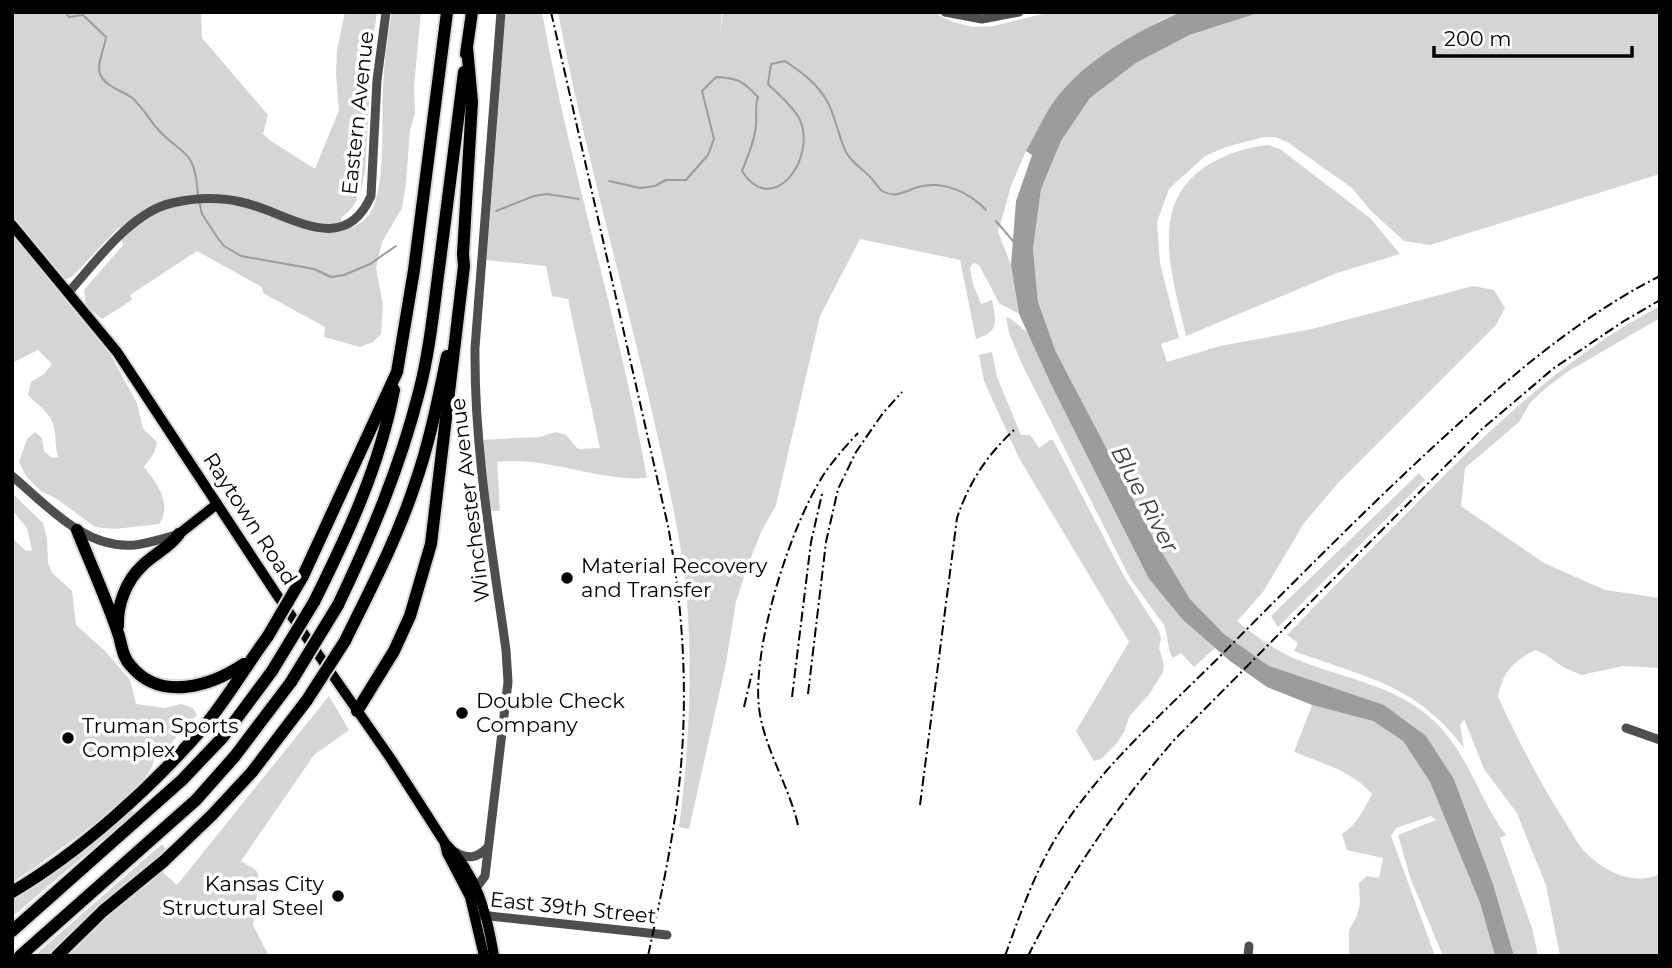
<svg xmlns="http://www.w3.org/2000/svg" width="1672" height="968" font-family="Montserrat,sans-serif">
<style>
.green{fill:#d5d5d5}
.water{fill:#9c9c9c}
.lines{fill:none;stroke-linecap:round;stroke-linejoin:round}
.stream{stroke:#9c9c9c;stroke-width:2}
.major-casing{stroke:#dbdbdb;stroke-width:14}
.highway-casing{stroke:#dbdbdb;stroke-width:16}
.minor{stroke:#4e4e4e;stroke-width:9}
.major{stroke:#000;stroke-width:10}
.highway{stroke:#000;stroke-width:12}
.rail{stroke:#000;stroke-width:2;stroke-dasharray:10 3.5 2 3.5;stroke-linecap:butt}
.highway-bridge-casing{stroke:#dbdbdb;stroke-width:16;stroke-linecap:butt}
.highway-bridge{stroke:#000;stroke-width:12}
.poi-dot{fill:#000;stroke:#fff;stroke-width:2.5}
.labels{text-anchor:middle;stroke-width:7;stroke-linejoin:round;paint-order:stroke}
.street-label{font-size:21px;fill:#000;stroke:#fff}
.poi-label{font-size:21px;fill:#000;stroke:#fff;text-anchor:start}
.water-label{font-size:23px;font-style:italic;fill:#3d3d3d;stroke:#fff}
</style>
<rect width="100%" height="100%" fill="#fff"/>
<!-- green -->
<g class="green">
<path d="M12,12H201L202,38L268,115L263,134L271,141L315,169L339,110L336,74L337,50L345,12H377L372,49L365,172L360,193L352,208L341,218L342,231C353,227 362,224 369,215C387,190 381,118 383,87C384,62 387,37 392,12H421L414,86L415,113L410,130L406,183L402,208L382,242L376,268L383,306L381,334L373,342L360,347L324,337L325,327L263,293L262,287L197,251L130,295L132,300L102,319L86,306L84,290L123,245L119,227L73,276L54,285L110,354L137,403L143,429L157,442L154,453L144,467C157,483 173,505 159,524L115,529L95,527L57,499L41,491L26,476L19,462L27,439L35,432L42,438L44,451L52,458L58,457C55,446 56,436 54,427C51,413 37,405 28,395L31,382L44,374L52,364L38,350L12,363Z"/>
<path d="M505,12H542C570,169 619,321 647,478C597,482 548,456 497,462L500,511H489L481,440L539,437L556,432L566,435L578,449L600,448L568,299L552,296L546,266L485,260Z"/>
<path d="M558,12H722L720,33L723,12H933L953,22L973,27L994,26L1047,13L1181,12L1159,21L1124,42L1082,72L1062,91L1026,151L1011,186L998,232L1011,265L1019,314L999,303L979,265L973,263L970,268L973,284L981,304L992,300C996,320 1000,332 976,339L960,260L860,239L820,316L776,505L762,530L746,570L736,602L726,663L689,829L679,827C688,758 692,687 688,616C684,544 666,474 650,403C620,273 583,144 558,12Z"/>
<path d="M1660,12V174L1430,245L1404,241L1370,210L1352,188L1287,142L1275,137H1264L1226,147L1205,156L1169,189L1157,222L1160,263L1179,338L1161,344L1167,362L1220,346L1312,329L1473,286L1494,290L1505,308L1496,325L1339,482L1304,523L1263,592L1237,621C1252,633 1268,645 1285,654C1336,679 1393,681 1435,722C1469,755 1478,798 1506,835L1500,838L1532,928L1538,956H1514L1493,884L1454,779L1426,736L1321,685L1269,666L1224,634L1190,599L1154,539L1056,352L1038,302L1033,249L1041,189L1061,141L1090,98L1136,63L1191,35L1258,13Z"/>
<path d="M1268,145L1280,149L1370,218L1400,254L1337,273L1186,336C1172,274 1144,196 1217,160C1233,152 1249,147 1268,145Z"/>
<path d="M1660,306V318L1567,372L1546,388L1530,403L1519,422L1465,468L1461,506L1544,563L1605,590L1660,598V668L1623,666L1581,675L1563,667L1545,654L1535,650C1512,663 1504,670 1498,697C1518,739 1539,782 1565,822C1572,832 1577,844 1586,853C1605,872 1634,886 1660,874V956H1560L1546,885L1530,846L1517,813L1484,769L1464,719L1460,725L1464,748C1417,684 1363,677 1294,651L1298,643L1287,635C1326,594 1366,554 1406,514C1484,435 1561,358 1660,306Z"/>
<path d="M1006,317L1011,319L1028,333L1149,579L1183,620L1215,648L1194,667L1181,653L1173,658C1166,647 1169,637 1164,625L1130,578L1021,362L1009,333Z"/>
<polygon points="992,352 997,377 1021,435 1030,435 1039,448 1050,440 1053,440 1125,578 1159,631 1161,638 1159,648 1164,665 1163,672 1150,693 1129,717 1124,732 1116,744 1101,759 1094,761 1076,731 1129,642 1019,458 984,381 979,355"/>
<polygon points="1419,473 1425,480 1278,627 1271,616"/>
<path d="M12,493L43,523L47,539L48,563L52,573L72,591L76,625L105,651L130,680L136,704L165,708L181,704L193,708L197,715L170,744L162,746L147,738C148,747 156,755 153,764C144,793 40,864 12,883V538L26,551L32,550L27,528L12,510Z"/>
<polygon points="329,696 349,730 314,755 241,861 256,870 259,877 253,925 269,956 63,956 91,929 161,871 177,885"/>
<path d="M1312,705L1373,721L1403,741L1430,782L1480,903L1495,956H1443L1410,877L1398,835L1436,820L1431,816L1396,828L1391,836L1435,956H1349V930L1356,918L1360,904L1359,883L1367,876L1379,878L1383,858L1347,850L1342,834C1357,824 1364,810 1372,794C1354,772 1319,762 1294,752Z"/>
<polygon points="131,808 134,813 12,917 12,898"/>
<polygon points="162,844 167,851 50,956 34,956"/>
</g>
<!-- water -->
<path class="water" d="M1181,12H1261L1190,35L1136,63L1090,98L1061,141L1041,189L1033,249L1038,302L1056,352L1154,539L1190,599L1224,634L1269,666L1384,705L1426,736L1454,779L1493,884L1514,956H1495L1480,903L1430,782L1403,741L1373,721L1312,705L1267,687L1230,661L1183,620L1149,579L1051,384L1019,314L1011,265L1016,201L1032,155L1026,151C1038,131 1047,107 1063,90C1093,56 1139,30 1181,12Z"/>
<g class="lines">
<!-- stream -->
<g class="stream">
<path d="M65,12L69,17L83,15L106,37C105,47 96,65 100,74C106,87 121,90 131,97C141,105 147,116 155,126C182,158 195,145 198,196"/>
<path d="M609,181L640,188L655,186L666,180H686L708,155L714,139L702,91L716,77C738,78 743,81 758,97C754,108 758,120 755,132C753,145 747,158 742,171C772,219 817,159 800,120C793,106 779,95 768,84L771,64L785,61C801,72 817,83 827,101C836,117 838,136 846,152C852,164 864,169 872,179C876,183 877,187 882,191C896,199 905,191 918,187C943,180 969,192 986,210"/>
<polyline points="199,201 202,214 217,237 224,246 241,256 314,269 331,277 344,275 370,264 396,246"/>
<polyline points="496,211 534,196 547,194 579,199"/>
<polyline points="996,221 1013,241"/>
</g>
<!-- major casing -->
<g class="major-casing">
<g id="major">
<path d="M12,225L117,352L279,598L391,759L445,843C477,874 487,914 494,956"/>
<polyline points="179,534 217,504"/>
<polyline points="445,844 447,853 470,897 484,956"/>
</g>
</g>
<!-- highway casing -->
<g class="highway-casing">
<g id="highway">
<polyline points="466,54 472,12"/>
<path d="M77,530C91,565 107,600 119,636C122,647 123,658 131,666C161,702 211,686 244,664"/>
<polyline points="303,576 397,372 414,270 447,12"/>
<path d="M314,602C348,534 380,465 394,390"/>
<path d="M338,605C371,536 400,467 419,392C430,350 434,305 440,261C448,198 456,135 464,72"/>
<path d="M118,626C117,605 126,581 142,566C154,554 169,548 179,534"/>
<path d="M345,641C370,590 396,541 414,487C429,445 438,400 447,356"/>
<polyline points="357,711 394,651 410,616 431,544 464,266 463,254 472,102 467,47"/>
<path d="M12,892C79,853 152,787 203,728C227,699 246,666 268,636"/>
<polyline points="12,931 182,780 223,737 272,671"/>
<polyline points="20,956 196,800 235,756 291,682"/>
<polyline points="57,956 103,911 164,861 212,815 252,772 307,700"/>
</g>
</g>
<!-- minor -->
<g class="minor">
<polyline points="945,12 982,19 1019,12"/>
<path d="M68,293C95,263 131,212 172,203C194,198 219,197 241,202C286,211 343,260 371,196L377,80L386,12"/>
<path d="M12,476C47,505 85,550 135,545C150,543 164,538 177,535"/>
<polyline points="1626,728 1660,740"/>
<path d="M455,852C468,859 476,859 487,848"/>
<path d="M471,888L479,884L485,876L508,682L506,650C492,549 474,450 475,348L501,12"/>
<polyline points="480,915 667,935"/>
<polyline points="1248,956 1249,946"/>
</g>
<!-- major -->
<use href="#major" class="major"/>
<!-- highway -->
<use href="#highway" class="highway"/>
<!-- rail -->
<g class="rail">
<path d="M551,12L668,526C685,618 689,711 677,803C670,855 659,905 648,956"/>
<polyline points="808,694 826,542 838,489 856,452 883,413 902,392"/>
<polyline points="792,697 811,542 822,494"/>
<polyline points="744,707 752,673"/>
<path d="M920,805L957,518C969,482 987,455 1015,429"/>
<path d="M798,825C789,786 764,748 759,708C752,646 790,527 824,474C834,459 846,446 858,433"/>
<path d="M1005,956C1022,909 1038,862 1067,821C1113,754 1179,699 1236,640C1305,571 1373,502 1444,437C1511,376 1579,317 1660,276"/>
<path d="M1028,956C1069,875 1116,807 1175,739L1482,429L1554,368L1624,321L1660,300"/>
</g>
<!-- highway-bridge casing -->
<g class="highway-bridge-casing">
<g id="highway-bridge">
<polyline points="268,636 303,576"/>
<polyline points="272,671 314,602"/>
<polyline points="291,682 338,605"/>
<polyline points="307,700 345,641"/>
</g>
</g>
<!-- highway-bridge -->
<use href="#highway-bridge" class="highway-bridge"/>
</g>
<!-- markers -->
<g class="poi-dot">
<circle cx="567" cy="578" r="7"/>
<circle cx="462" cy="713" r="7"/>
<circle cx="68" cy="738" r="7"/>
<circle cx="338" cy="896" r="7"/>
</g>
<g class="labels">
<!-- street labels -->
<g class="street-label">
<text transform="translate(358 113) rotate(-84)" y="7">Eastern Avenue</text>
<text transform="translate(470 500) rotate(-97)" y="7">Winchester Avenue</text>
<text transform="translate(250 519) rotate(57)" y="7">Raytown Road</text>
<text transform="translate(573 908) rotate(6)" y="7">East 39th Street</text>
</g>
<!-- poi labels -->
<g class="poi-label">
<text x="581" y="573">Material Recovery<tspan x="581" dy="24">and Transfer</tspan></text>
<text x="476" y="708">Double Check<tspan x="476" dy="24">Company</tspan></text>
<text x="82" y="733">Truman Sports<tspan x="82" dy="24">Complex</tspan></text>
<text x="324" y="891" text-anchor="end">Kansas City<tspan x="324" dy="24">Structural Steel</tspan></text>
</g>
<!-- water labels -->
<g class="water-label">
<text transform="translate(1145 499) rotate(62)" y="8">Blue River</text>
</g>
</g>
<!-- border -->
<rect width="1672" height="968" fill="none" stroke="#000000" stroke-width="28"/>
<!-- scale -->
<path d="M1434 46v10h198v-10" fill="none" stroke="#000000" stroke-width="3.5"/>
<text x="1444" y="46" font-size="21" fill="#000000" stroke="#ffffff" stroke-width="5" paint-order="stroke">200 m</text>
</svg>
